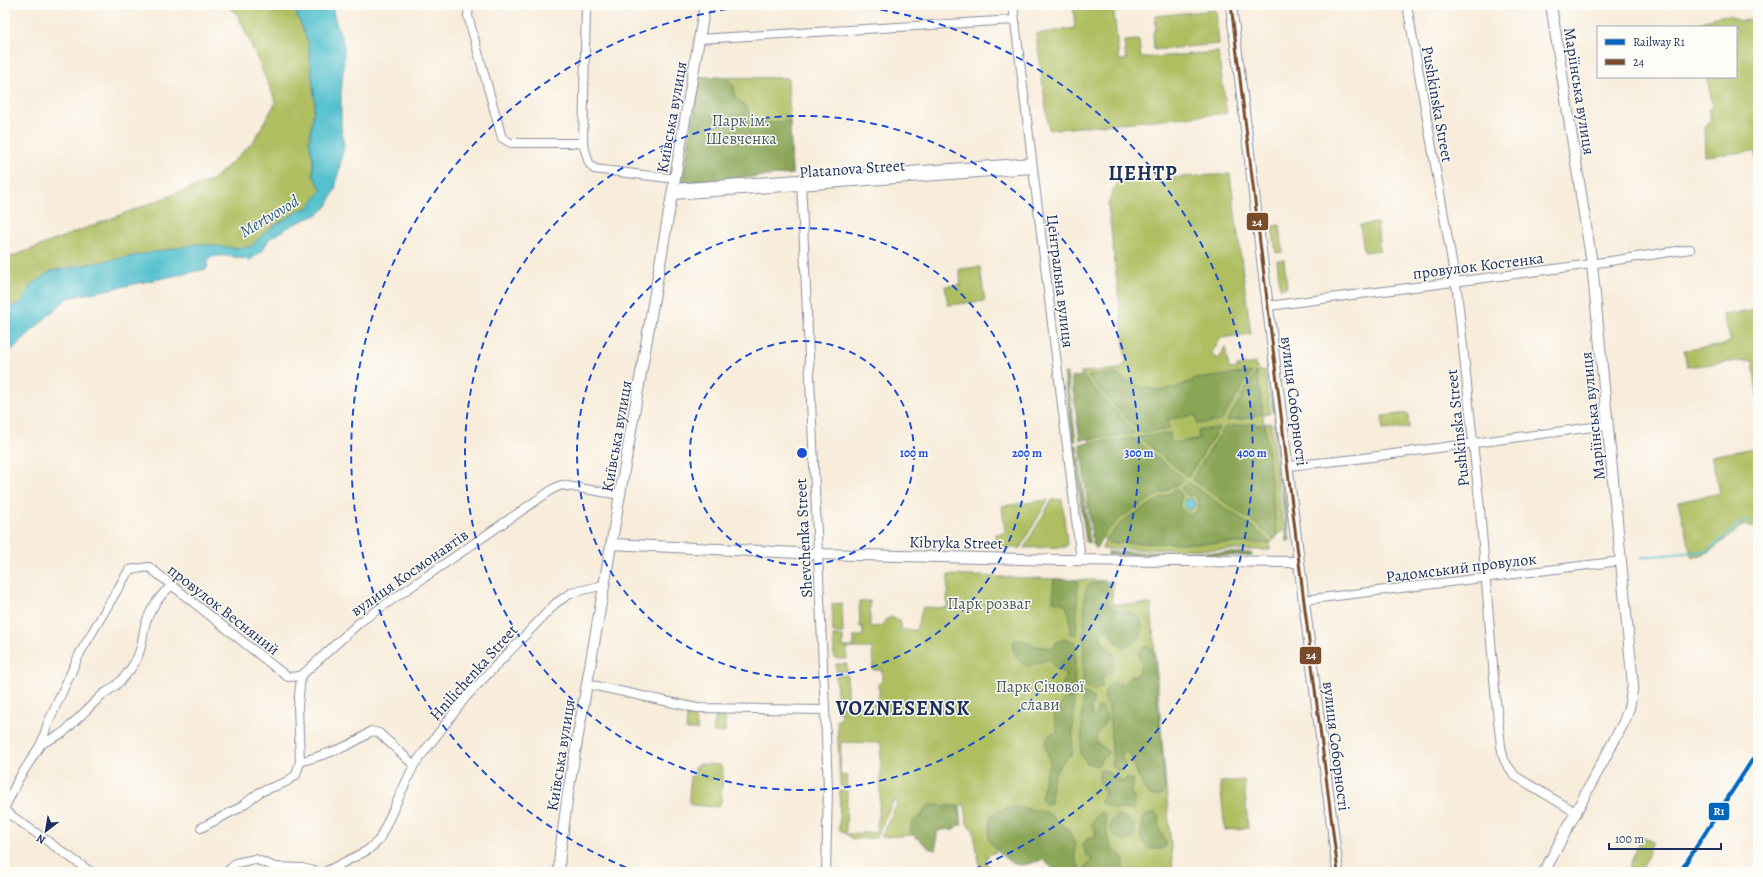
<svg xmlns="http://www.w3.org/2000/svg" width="1763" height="877" font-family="Alegreya,serif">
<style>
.green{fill:#aebe61;stroke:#647660}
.forest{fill:#8aa557;stroke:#526a5a}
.water{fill:#55c1ce;stroke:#387896}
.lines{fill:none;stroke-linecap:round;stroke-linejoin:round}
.stream{stroke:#55c1ce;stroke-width:2}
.minor-casing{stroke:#8a8e9c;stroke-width:10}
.major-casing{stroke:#8a8e9c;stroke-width:12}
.minor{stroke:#fff;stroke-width:8}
.major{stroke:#fff;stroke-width:10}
.bus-1-casing{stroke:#fdfcf7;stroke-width:6}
.bus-1{stroke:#7a4b2a;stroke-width:3}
.rail-1-casing{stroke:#fdfcf7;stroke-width:7}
.rail-1{stroke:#0065bd;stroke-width:4}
.ring{fill:none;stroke:#1d4ed8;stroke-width:2;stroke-dasharray:7 5}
.labels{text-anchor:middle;stroke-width:3;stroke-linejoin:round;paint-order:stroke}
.street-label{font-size:16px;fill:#1b2f5e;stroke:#fdfcf7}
.park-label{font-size:16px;fill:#475a5f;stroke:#fdfcf7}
.water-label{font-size:17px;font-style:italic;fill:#2c5b80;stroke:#fdfcf7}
.district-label{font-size:20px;font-weight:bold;letter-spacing:1px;fill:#1b2f5e;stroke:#fdfcf7}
.centre{fill:#1d4ed8;stroke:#fdfcf7;stroke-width:2}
.ring-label{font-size:12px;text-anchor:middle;font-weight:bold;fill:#1d4ed8;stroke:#fdfcf7;stroke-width:3;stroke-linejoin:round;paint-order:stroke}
.line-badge{stroke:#fdfcf7;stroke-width:1.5}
.badge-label{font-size:11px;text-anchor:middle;font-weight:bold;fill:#fff}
</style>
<rect width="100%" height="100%" fill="#fdfcf7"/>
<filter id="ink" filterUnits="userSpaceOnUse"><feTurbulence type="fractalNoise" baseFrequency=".025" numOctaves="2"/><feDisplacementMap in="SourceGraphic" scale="8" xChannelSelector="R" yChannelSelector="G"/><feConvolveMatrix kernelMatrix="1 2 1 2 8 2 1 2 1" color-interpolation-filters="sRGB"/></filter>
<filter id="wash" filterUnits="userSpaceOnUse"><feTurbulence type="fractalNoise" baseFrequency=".012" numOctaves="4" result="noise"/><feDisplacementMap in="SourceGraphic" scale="16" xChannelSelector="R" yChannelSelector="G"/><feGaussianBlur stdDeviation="0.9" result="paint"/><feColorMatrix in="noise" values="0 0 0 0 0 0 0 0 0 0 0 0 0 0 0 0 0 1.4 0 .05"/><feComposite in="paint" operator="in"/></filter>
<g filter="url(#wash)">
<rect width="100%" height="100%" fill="#f8ecda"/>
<!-- green -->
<g class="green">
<polygon points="226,5 293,5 308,42 315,103 309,141 313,158 313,175 322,190 308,208 300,210 269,229 254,244 247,248 234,248 198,244 30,286 23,301 7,309 5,308 5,259 214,179 253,142 276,102 238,15"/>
<polygon points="1073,5 1113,5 1119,60 1126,60 1124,41 1139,40 1141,58 1218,52 1227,113 1049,130 1036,34 1075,28"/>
<polygon points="1216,10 1219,44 1154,50 1153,33 1156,28 1155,16"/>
<path d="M1729,15L1739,21L1758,19V172L1755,151L1705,156L1704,126L1711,120L1708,109L1713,107L1707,77H1736V27L1697,26C1708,18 1716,16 1729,15Z"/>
<polygon points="700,77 788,78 792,174 682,182"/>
<polygon points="1230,174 1251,334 1221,338 1211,354 1219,359 1225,347 1229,369 1238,368 1237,366 1255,363 1255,367 1258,367 1259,371 1265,370 1270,413 1263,414 1264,424 1271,423 1283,530 1270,544 1270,550 1102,549 1105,540 1102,537 1081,372 1120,369 1126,362 1108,204 1116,184 1122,181"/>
<polygon points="1377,223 1380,250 1364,252 1360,225"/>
<polygon points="1280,225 1283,252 1276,253 1272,226"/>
<polygon points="1277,260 1284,260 1287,287 1280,288"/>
<polygon points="980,267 985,301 948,305 945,286 961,285 959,269"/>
<polygon points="1758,310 1758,403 1753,361 1729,362 1687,367 1684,350 1724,345 1731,341 1723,315"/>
<polygon points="1408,413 1409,428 1383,430 1382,416"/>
<polygon points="1758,428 1758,529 1744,525 1709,552 1692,558 1678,502 1720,493 1711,456 1754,448 1757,442"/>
<polygon points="1062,499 1067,543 1066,547 1024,548 1052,500"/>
<polygon points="1048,500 1020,548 996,548 995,534 1005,533 1002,506"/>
<path d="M948,575L1113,581L1112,604H1151L1173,871L1069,872L1053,856L997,842L996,852L988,855L986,861L991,872H981L973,829L967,824L965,805H960L962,825L937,827V834L881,837L898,802L893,801L876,838L852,839L839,829L840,791H847L846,834L876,832L880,799L881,743L841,742L840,775L848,776L847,787L840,786L837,720H841V712L837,711V707L870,706C881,702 879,692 879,683L882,682V670H873L872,648H847V659H838L834,657L833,636H843V647H854V636H863V627H860L859,602L870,601V627L882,626L886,619L892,617L899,621L901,630H916L923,607L947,608Z"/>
<polygon points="842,603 843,633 833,633 832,604"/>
<rect x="836" y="664" width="11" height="7"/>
<polygon points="847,675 847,696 837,696 836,676"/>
<polygon points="687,714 694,714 698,730 686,730"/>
<polygon points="716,716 725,717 725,733 713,732"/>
<polygon points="699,764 720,765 723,769 721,802 718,807 692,805 689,803 690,776 695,776 695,767"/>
<polygon points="1244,780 1248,828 1225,830 1220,782"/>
<polygon points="1642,836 1653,842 1641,872 1633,872 1628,869"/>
</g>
<!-- forest -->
<g class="forest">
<path d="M700,77C710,77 728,74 733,85C735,89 734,94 735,98C738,100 741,102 743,104C751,112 752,124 767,123C776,123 780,120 790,122L792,174L682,182Z"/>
<polygon points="1270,361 1276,412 1273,413 1267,362"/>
<polygon points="1257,371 1263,414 1255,415 1255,417 1227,421"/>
<polygon points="1252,372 1221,421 1197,424 1196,415 1168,419 1169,429 1140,433 1088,376 1115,374 1140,387 1160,390 1180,386 1195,379"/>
<polygon points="1064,373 1067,373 1076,441 1073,441"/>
<polygon points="1083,376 1135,433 1080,440 1071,377"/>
<polygon points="1256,423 1256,425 1265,424 1277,536 1274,539 1259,526 1192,479 1225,427"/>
<polygon points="1274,423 1277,423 1290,541 1287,542"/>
<polygon points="1219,428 1188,477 1139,437 1170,433 1171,443 1199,439 1198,430"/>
<path d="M1133,438L1185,480C1158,496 1107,517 1097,548H1095L1093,546L1080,444Z"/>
<polygon points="1073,445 1077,445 1090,543 1086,542"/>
<polygon points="1189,483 1257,530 1271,543 1108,543 1105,540 1124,520 1177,489 1182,497 1179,504 1181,510 1189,515 1195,513 1199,508 1198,499 1193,495 1186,495 1181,487"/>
<polygon points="1108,552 1252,553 1252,556 1108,555"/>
<path d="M1054,579L1078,580L1076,634H1070C1070,620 1072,601 1053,601Z"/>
<path d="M1102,581L1106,582L1108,584C1109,591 1105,600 1110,606C1118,616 1143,608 1142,629C1142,639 1134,643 1126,647C1116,644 1114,639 1109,631L1103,630C1101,633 1100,638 1103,642C1105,646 1111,649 1113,654C1118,665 1113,675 1102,677V687L1094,690L1085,686L1083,682L1085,592L1088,585Z"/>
<path d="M1022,639L1033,646C1041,645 1046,649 1053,648L1057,642L1066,639L1076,642L1074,690L1069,692L1064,691L1062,687L1066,674L1055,668L1050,659L1033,664L1029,666C1018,664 1014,654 1012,644L1015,640Z"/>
<path d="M1147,646L1153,651L1165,789L1161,795C1140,803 1137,763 1128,752L1122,753L1121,756L1125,764L1122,770H1117L1113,766L1109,708L1104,697L1106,690L1112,683L1122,684L1131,676L1137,675L1142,664L1139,659L1140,650Z"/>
<path d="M1083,693H1088L1093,698V705L1091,708L1092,717L1097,715V709L1101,706L1107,716C1106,728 1091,731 1098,744L1108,750V754L1100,760V762L1097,766L1087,763L1081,754Z"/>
<path d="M1071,697H1074L1072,754C1055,764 1050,785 1051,803L1046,804L1041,799L1045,776L1050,763L1045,743L1049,735L1058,732L1055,722L1054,711L1066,699Z"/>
<path d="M1100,770C1111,771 1113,778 1123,782L1126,778L1133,780V788L1130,792C1135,799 1137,804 1132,810L1114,809L1100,802L1105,794C1101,785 1097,779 1100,770Z"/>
<path d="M929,805L958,806C960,816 962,822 955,829L941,830L937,832L936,850L930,849L910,832C911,823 913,819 922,816L924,810Z"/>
<path d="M1016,807L1046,812L1069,830L1075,844V858L1081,872H1057L1043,860C1036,861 1028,865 1021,865C1007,865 996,849 989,839L990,817L997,811Z"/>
<path d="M1100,812L1104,813L1105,815C1107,828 1106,850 1120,854L1124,862L1121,872H1086V865L1093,860L1085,853L1083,844L1087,839L1094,838C1096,832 1096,829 1091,825L1092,822Z"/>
<polygon points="1155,812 1158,816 1160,832 1167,842 1165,847 1161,849 1149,848 1140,838 1144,817"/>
<path d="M1118,815C1129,819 1136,824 1135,836L1127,842C1113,838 1103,825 1118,815Z"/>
</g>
<!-- water -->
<g class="water">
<path d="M293,5H332L334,17L344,45V58L341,95V128L344,145L335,190L327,206L317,215L294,224L269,239L262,251L250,260C238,258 218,252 208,259L207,269L67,298L5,356V308L7,309L23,301L30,286L51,271L198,244L234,248L250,247L269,229L300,210L308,208L322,190L313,175V158L309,141L315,103L308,42Z"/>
<circle cx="1189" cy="504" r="5.5"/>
</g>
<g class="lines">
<!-- stream -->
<polyline class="stream" points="1641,557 1708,551 1745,520 1758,524"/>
</g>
</g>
<g filter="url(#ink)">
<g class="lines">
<!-- minor casing -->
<g class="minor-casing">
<g id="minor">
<polyline points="469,5 468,16 502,138 511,143 583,143"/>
<polyline points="586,5 583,143 589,163 594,169 676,179"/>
<polyline points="1013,5 1081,560"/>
<polyline points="1407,5 1457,290 1480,509 1496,702 1501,746 1504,760 1515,776 1577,813"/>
<polyline points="699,39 1014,20"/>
<polyline points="801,179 825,710 828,789 826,872"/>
<polyline points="674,188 1032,162"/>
<polyline points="673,195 1033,169"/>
<polyline points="1268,306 1577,266 1690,249"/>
<polyline points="1288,466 1356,459 1608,425"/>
<polyline points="1304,600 1621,561"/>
<polyline points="587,684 697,708 825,710"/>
<path d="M41,744L63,733L103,694C119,686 135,667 140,650C143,641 143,631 146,622C151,608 160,595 172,585"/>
<path d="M300,762C325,754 350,748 371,731L379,733L414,765"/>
<polyline points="5,807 18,780 41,744 48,723 80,653 129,570 149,567 281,672 288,677 301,676"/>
<polyline points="5,811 91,872"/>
<polyline points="201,828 239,808 260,792 286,782 296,775 300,762 298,706 301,676 360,622 553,489 561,485 621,495"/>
<polyline points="227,872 236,863 255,859 275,867 302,868 318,872"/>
<polyline points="325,872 368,850 379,840 414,765 466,697 556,603 571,593 604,585"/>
</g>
</g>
<!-- major casing -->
<g class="major-casing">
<g id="major">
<polyline points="1231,5 1299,562 1338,872"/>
<polyline points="612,544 818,554 1059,560 1299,562"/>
<polyline points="559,872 560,853 568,793 705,5"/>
<polyline points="1544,872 1624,722 1629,708 1633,685 1592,264 1551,5"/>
</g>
</g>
<!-- minor -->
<use href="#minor" class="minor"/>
<!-- major -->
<use href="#major" class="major"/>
<!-- bus-1 casing -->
<g class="bus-1-casing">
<polyline id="bus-1" points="1231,5 1299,562 1338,872"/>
</g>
<!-- bus-1 -->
<use href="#bus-1" class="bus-1"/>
<!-- rail-1 casing -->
<g class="rail-1-casing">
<polyline id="rail-1" points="1680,872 1758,751"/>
</g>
<!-- rail-1 -->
<use href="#rail-1" class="rail-1"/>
</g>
</g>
<!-- distance rings -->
<g class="ring">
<circle cx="802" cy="453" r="112"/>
<circle cx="802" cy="453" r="225"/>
<circle cx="802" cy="453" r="337"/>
<path d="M637 872A450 450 0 0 1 759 5M845 5A450 450 0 0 1 967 872"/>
</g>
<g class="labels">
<!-- street labels -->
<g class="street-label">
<text transform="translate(1580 91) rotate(81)" y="6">Маріїнська вулиця</text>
<text transform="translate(1438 104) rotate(80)" y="6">Pushkinska Street</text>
<text transform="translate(671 117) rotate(-80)" y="6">Київська вулиця</text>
<text transform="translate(852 168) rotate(-4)" y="6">Platanova Street</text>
<text transform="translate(1478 265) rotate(-7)" y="6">провулок Костенка</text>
<text transform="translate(1061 281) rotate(83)" y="6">Центральна вулиця</text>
<text transform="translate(1295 401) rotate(83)" y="6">вулиця Соборності</text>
<text transform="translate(1592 416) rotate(-96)" y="6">Маріїнська вулиця</text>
<text transform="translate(1457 428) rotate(-96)" y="6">Pushkinska Street</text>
<text transform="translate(616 436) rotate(-80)" y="6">Київська вулиця</text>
<text transform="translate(803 538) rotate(-93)" y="6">Shevchenka Street</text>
<text transform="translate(956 542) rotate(1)" y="6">Kibryka Street</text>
<text transform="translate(1461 567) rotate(-7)" y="6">Радомський провулок</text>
<text transform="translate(409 572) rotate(-35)" y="6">вулиця Космонавтів</text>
<text transform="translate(224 609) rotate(38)" y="6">провулок Весняний</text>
<text transform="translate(473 672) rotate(-48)" y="6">Hnilichenka Street</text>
<text transform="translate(1337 746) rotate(83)" y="6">вулиця Соборності</text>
<text transform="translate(560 755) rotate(-81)" y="6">Київська вулиця</text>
</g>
<!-- park labels -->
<g class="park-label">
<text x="741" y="126">Парк ім.<tspan x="741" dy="18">Шевченка</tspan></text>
<text x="989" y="609">Парк розваг</text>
<text x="1040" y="692">Парк Січової<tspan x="1040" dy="18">слави</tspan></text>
</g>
<!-- water labels -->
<g class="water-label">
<text transform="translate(269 216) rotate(-31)" y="6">Mertvovod</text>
</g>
<!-- district labels -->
<g class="district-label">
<text x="1143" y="180">ЦЕНТР</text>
<text x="903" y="715">VOZNESENSK</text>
</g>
</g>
<circle cx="802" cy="453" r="6" class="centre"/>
<g class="ring-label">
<text x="914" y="457">100 m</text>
<text x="1027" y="457">200 m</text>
<text x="1139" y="457">300 m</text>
<text x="1252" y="457">400 m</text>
</g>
<g class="line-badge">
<rect x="1246" y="212" width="23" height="19" rx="4" fill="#7a4b2a"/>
<rect x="1299" y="646" width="23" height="19" rx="4" fill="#7a4b2a"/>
<rect x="1708" y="802" width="22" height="19" rx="4" fill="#0065bd"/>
</g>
<g class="badge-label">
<text x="1257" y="226">24</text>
<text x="1311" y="659">24</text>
<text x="1719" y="815">R1</text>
</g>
<!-- margin -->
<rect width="1763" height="877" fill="none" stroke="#fdfcf7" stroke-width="20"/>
<!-- legend -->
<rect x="1597" y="26" width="140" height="52" fill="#fdfcf7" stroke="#a3aaba"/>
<rect x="1605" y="39" width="20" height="6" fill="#0065bd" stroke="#a3aaba"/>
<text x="1633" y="46" font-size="12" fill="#1b2f5e">Railway R1</text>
<rect x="1605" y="59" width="20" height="6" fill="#7a4b2a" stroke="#a3aaba"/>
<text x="1633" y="66" font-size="12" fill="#1b2f5e">24</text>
<!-- north arrow -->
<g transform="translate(46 831) rotate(211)" stroke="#fdfcf7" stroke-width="3" paint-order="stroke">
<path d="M0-3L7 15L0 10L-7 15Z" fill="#1b2f5e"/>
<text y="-6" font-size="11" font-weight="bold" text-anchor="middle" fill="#1b2f5e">N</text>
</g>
<!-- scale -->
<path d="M1609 843v6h112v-6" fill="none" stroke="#1b2f5e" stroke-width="2"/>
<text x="1615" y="843" font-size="12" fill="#1b2f5e" stroke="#fdfcf7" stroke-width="3" paint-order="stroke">100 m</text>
</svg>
